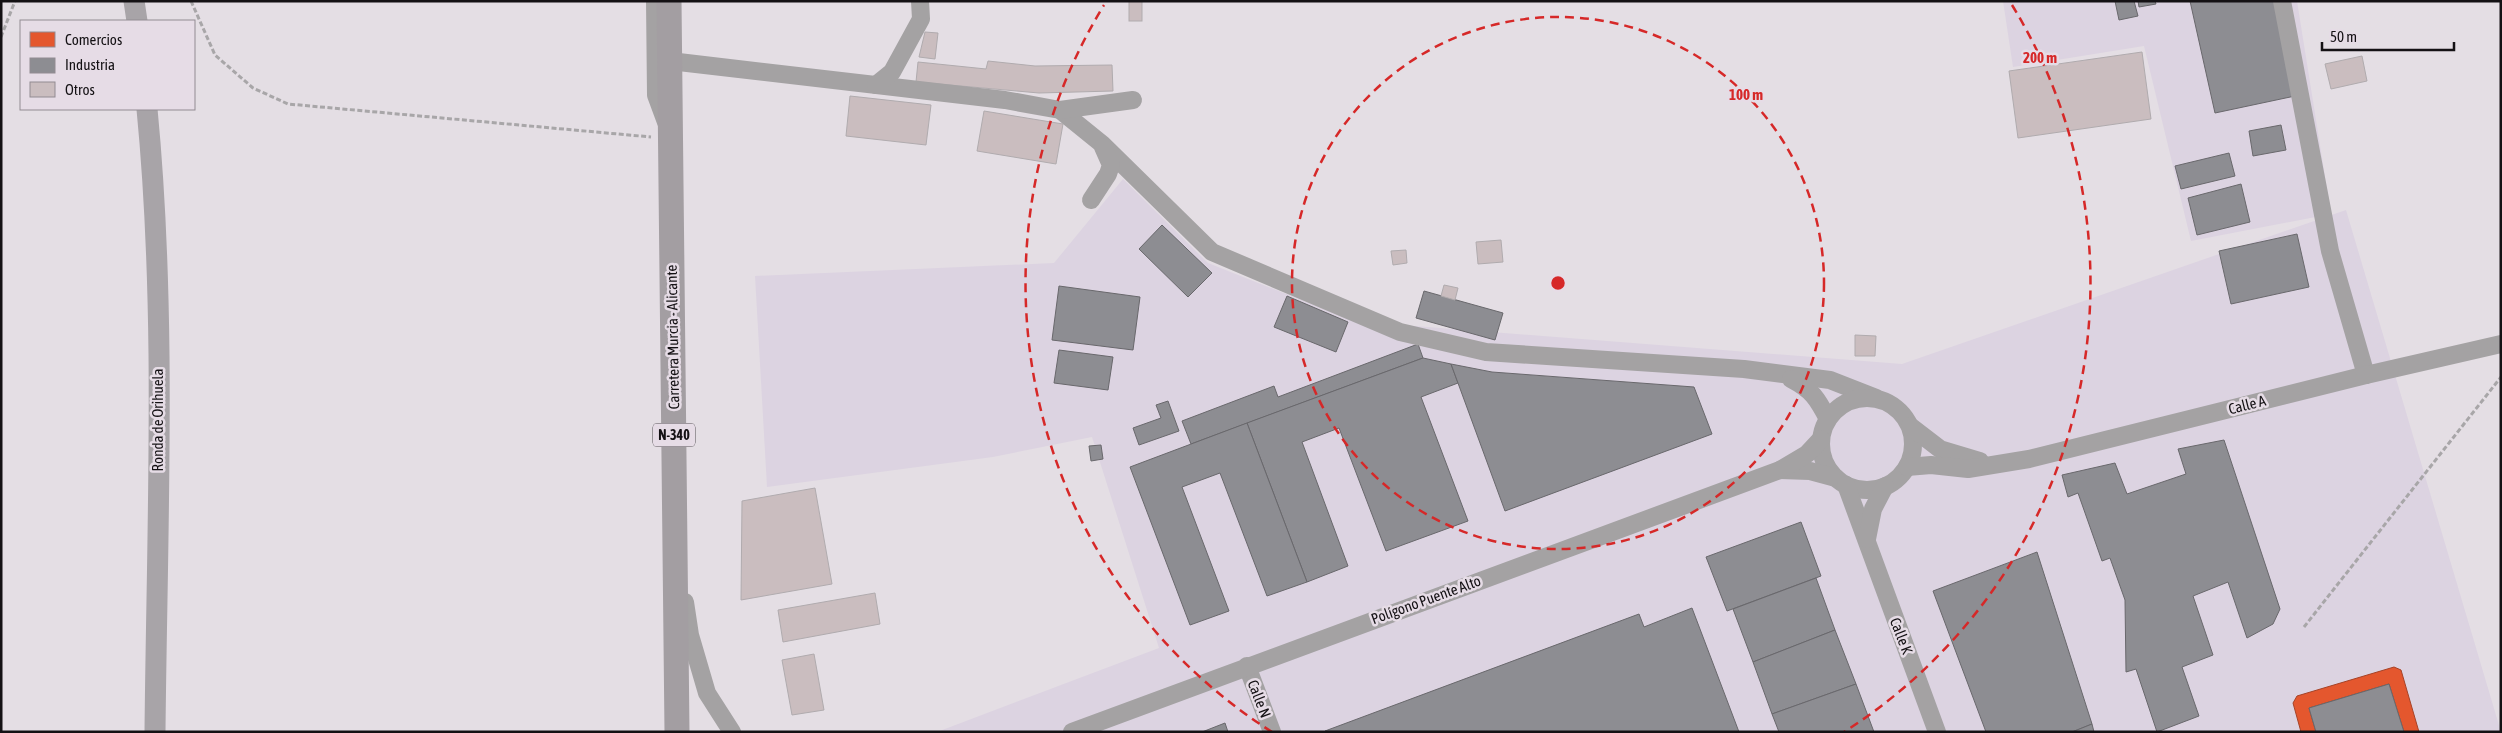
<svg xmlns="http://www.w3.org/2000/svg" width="2502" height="733" font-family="'Asap Condensed',sans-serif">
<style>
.industrial{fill:#dcd3e1}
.shops{fill:#e4572e;stroke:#a64226}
.industry{fill:#8d8d92;stroke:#69686c}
.building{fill:#cabdbf;stroke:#b0abae}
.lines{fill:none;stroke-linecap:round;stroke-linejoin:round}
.path{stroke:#a8a6a8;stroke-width:3;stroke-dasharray:5 2.5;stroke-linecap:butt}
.minor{stroke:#a4a2a3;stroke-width:18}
.major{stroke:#a8a4a8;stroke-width:21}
.highway{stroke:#a39ea2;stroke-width:25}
.ring{fill:none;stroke:#d62828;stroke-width:2.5;stroke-dasharray:9 6}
.labels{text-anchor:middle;stroke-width:5;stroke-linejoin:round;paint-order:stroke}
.shield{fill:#e6dce6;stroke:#534e53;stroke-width:1}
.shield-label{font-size:14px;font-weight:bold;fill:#141114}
.street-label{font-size:15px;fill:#141114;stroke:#e6dce6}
.centre{fill:#d62828;stroke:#e6dce6;stroke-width:2.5}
.ring-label{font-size:15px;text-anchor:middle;font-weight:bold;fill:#d62828;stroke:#e6dce6;stroke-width:5;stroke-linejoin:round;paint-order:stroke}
</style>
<rect width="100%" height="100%" fill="#e4dee4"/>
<!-- industrial -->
<g class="industrial">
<polygon points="2003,1 2297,1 2331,214 2191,241 2144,46 2013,67"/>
<polygon points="1123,179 1208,263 1382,332 1402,325 1902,364 2346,210 2501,732 937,732 1159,648 1092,437 993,457 767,487 755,276 1054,263"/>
</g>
<!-- shops -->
<polygon class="shops" points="2394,667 2401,670 2419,732 2404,732 2389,684 2309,708 2316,732 2301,732 2293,703 2297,696"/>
<!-- industry -->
<g class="industry">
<polygon points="2115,1 2134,1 2138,16 2119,20"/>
<polygon points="2138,1 2155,1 2156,4 2139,7"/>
<polygon points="2190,1 2274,1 2295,96 2215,113"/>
<polygon points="2281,125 2286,150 2253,156 2249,131"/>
<polygon points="2229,153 2235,176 2181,189 2175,166"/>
<polygon points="2241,184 2250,222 2197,235 2188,198"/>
<polygon points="1162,225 1212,273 1188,297 1139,249"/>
<polygon points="2297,234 2309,287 2231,304 2219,251"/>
<polygon points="1059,286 1140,297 1133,350 1052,340"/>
<polygon points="1424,291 1503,313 1495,340 1416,318"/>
<polygon points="1287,296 1348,322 1336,352 1274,327"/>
<polygon points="1418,344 1423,358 1191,444 1182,421 1274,386 1278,397"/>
<polygon points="1059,350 1113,357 1108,390 1054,383"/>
<polygon points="1423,358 1451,364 1458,383 1421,397 1468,521 1386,551 1339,428 1302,442 1348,566 1307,582 1247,423"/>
<polygon points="1451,364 1492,372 1694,387 1712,434 1505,511"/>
<polygon points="1168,401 1179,431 1139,445 1133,428 1161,418 1156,405"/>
<polygon points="1247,423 1307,582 1267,596 1220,473 1182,487 1229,611 1190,625 1130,467"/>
<polygon points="2224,440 2280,609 2273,624 2247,638 2228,582 2193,596 2213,655 2182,667 2199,716 2157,732 2136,669 2126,672 2125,600 2110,558 2102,561 2078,493 2068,497 2062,475 2115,463 2127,494 2186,474 2178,449"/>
<polygon points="1101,445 1103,459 1091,461 1089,446"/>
<polygon points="1801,522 1821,576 1727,611 1706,557"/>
<polygon points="2037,552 2092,724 2072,732 1986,732 1933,591"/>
<polygon points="1816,578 1835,630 1753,662 1733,609"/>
<polygon points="1692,608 1739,732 1325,731 1639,614 1644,627"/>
<polygon points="1835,630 1856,684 1772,714 1753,662"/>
<polygon points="1856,684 1874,732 1779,732 1772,714"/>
<polygon points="2389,684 2404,732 2316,732 2309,708"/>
<polygon points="1225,723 1228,732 1202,732"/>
<polygon points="2092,724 2094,732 2072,732"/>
</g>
<!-- building -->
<g class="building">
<rect x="1129" y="1" width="13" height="20"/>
<polygon points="925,32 938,33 935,59 919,57"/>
<polygon points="2142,52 2151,119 2018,138 2009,71"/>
<polygon points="2362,56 2367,81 2331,89 2325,64"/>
<polygon points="988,61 1035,66 1112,65 1113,91 1039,93 916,82 918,62 986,69"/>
<polygon points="850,96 931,105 926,145 846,136"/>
<polygon points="984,111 1063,124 1056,164 977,151"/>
<polygon points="1501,240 1503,262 1478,264 1476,242"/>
<polygon points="1406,250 1407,263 1393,265 1391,251"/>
<polygon points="1444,285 1458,288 1455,300 1441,296"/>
<polygon points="1855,335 1876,336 1875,356 1855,356"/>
<polygon points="815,488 832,584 741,600 742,501"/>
<polygon points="875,593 880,624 783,642 778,610"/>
<polygon points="814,654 824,710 792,715 782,660"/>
</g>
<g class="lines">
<!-- path -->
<g class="path">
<polyline points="191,1 215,55 253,88 288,104 651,137"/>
<polyline points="1,37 15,1"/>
<polyline points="2304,627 2501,377"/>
</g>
<!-- minor -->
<g class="minor">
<polyline points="655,1 656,95 666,122"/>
<polyline points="2282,1 2330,251 2366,375"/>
<polyline points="670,61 1005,100 1060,110 1102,144 1212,252 1400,332 1486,352 1744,369 1830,380 1876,398"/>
<polyline points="876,85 892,72 921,19 920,1"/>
<polyline points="1060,110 1133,100"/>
<polyline points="1091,200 1108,174 1111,165 1103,147"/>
<path d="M1791,379C1812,390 1817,398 1828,419"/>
<circle cx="1867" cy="444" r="46"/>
<polyline points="1910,426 1940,449 1980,461"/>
<polyline points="1907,467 1931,465 1968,469 2029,459 2366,375 2501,344"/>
<polyline points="1780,470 1810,471 1836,478"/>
<polyline points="1846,485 1937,732"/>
<polyline points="1867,539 1873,509 1885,486"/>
<polyline points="685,602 690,635 707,693 732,732"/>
<polyline points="1247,666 1272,732"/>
<polyline points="1072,732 1780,470 1807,454 1821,439"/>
</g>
<!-- major -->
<g class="major">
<polyline points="134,1 137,21"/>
<path d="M147,109C167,315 157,525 155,732"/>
</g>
<!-- highway -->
<polyline class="highway" points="669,1 677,732"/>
</g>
<!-- distance rings -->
<g class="ring">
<circle cx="1558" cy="283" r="266"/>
<path d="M1272 732A532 532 0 0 1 1104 5M2012 5A532 532 0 0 1 1844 732"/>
</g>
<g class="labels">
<!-- shield labels -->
<rect class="shield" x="653" y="423.5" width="42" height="23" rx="4"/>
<g class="shield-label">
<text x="674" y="440">N-340</text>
</g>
<!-- street labels -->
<g class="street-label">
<text transform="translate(673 337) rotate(-91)" y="5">Carretera Murcia - Alicante</text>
<text transform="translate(2247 405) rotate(-14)" y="5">Calle A</text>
<text transform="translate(158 420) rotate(-90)" y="5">Ronda de Orihuela</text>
<text transform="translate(1426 600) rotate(-20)" y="5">Polígono Puente Alto</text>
<text transform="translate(1901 636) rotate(69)" y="5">Calle K</text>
<text transform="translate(1259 699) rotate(69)" y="5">Calle N</text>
</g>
</g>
<circle cx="1558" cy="283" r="8" class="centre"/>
<g class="ring-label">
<text x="2040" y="63">200 m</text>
<text x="1746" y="100">100 m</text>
</g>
<!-- border -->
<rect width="2502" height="733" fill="none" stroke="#141114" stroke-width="5"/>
<!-- legend -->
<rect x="20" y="20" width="175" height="90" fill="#e6dce6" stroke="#928b92"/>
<rect x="30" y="32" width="25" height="15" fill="#e4572e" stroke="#928b92"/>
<text x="65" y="45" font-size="15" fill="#141114">Comercios</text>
<rect x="30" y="58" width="25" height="15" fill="#8d8d92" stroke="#928b92"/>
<text x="65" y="70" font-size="15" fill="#141114">Industria</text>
<rect x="30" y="82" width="25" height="15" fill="#cabdbf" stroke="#928b92"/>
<text x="65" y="95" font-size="15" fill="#141114">Otros</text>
<!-- scale -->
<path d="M2322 42v8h132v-8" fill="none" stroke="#141114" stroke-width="2.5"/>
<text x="2330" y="42" font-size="15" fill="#141114" stroke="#e6dce6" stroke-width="4" paint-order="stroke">50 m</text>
</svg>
